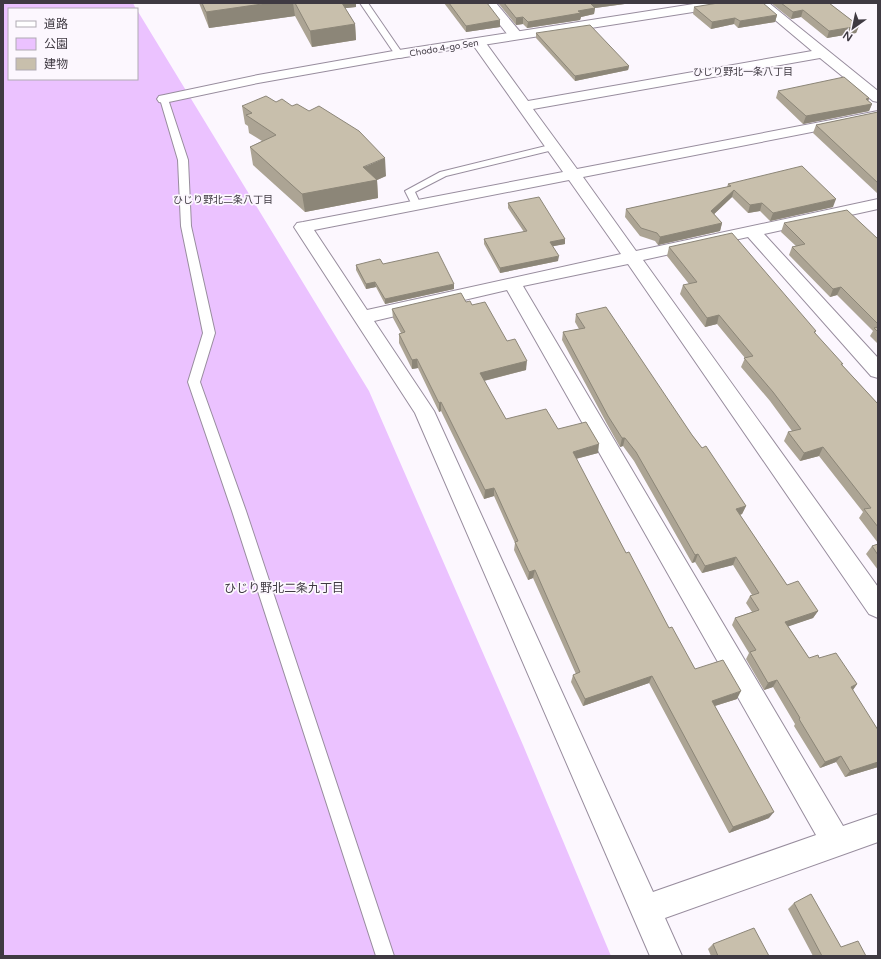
<svg xmlns="http://www.w3.org/2000/svg" width="881" height="959" font-family="'Varela Round','Noto Sans JP',sans-serif">
<style>
.green{fill:#ebc2ff}
.lines{fill:none;stroke-linecap:round;stroke-linejoin:round}
.lane-casing{stroke:#988d9e;stroke-width:2}
.street-casing{stroke:#988d9e;stroke-width:2}
.secondary-casing{stroke:#988d9e;stroke-width:2}
.lane{fill:#fff;fill-rule:evenodd}
.street{fill:#fff;fill-rule:evenodd}
.secondary{fill:#fff;fill-rule:evenodd}
.wall{fill:#aca494}
.shaded-wall{fill:#8c8678}
.building{fill:#c8bfac;stroke:#8c8678}
.labels{text-anchor:middle;stroke-width:3.5;stroke-linejoin:round;paint-order:stroke}
.far-street-label{font-size:9px;fill:#3f3a42;stroke:#fcf7fe}
.far-neighbourhood-label{font-size:10px;fill:#3f3a42;stroke:#fcf7fe}
.neighbourhood-label{font-size:12px;fill:#3f3a42;stroke:#fcf7fe}
</style>
<rect width="100%" height="100%" fill="#fcf7fe"/>
<!-- green -->
<polygon class="green" points="3,3 133,3 136,9 9,9 9,79 137,79 137,10 369,391 523,745 611,956 3,956"/>
<g class="lines">
<!-- lane casing -->
<g class="lane-casing">
<g id="lane">
<polygon points="360,3 368,3 403,54 402,56 396,56"/>
<polygon points="164,96 168,99 188,160 191,226 215,333 200,382 246,511 394,956 376,956 232,511 188,382 203,333 181,226 178,160 160,99"/>
<polygon points="554,144 559,147 557,149 446,176 415,192 421,205 419,207 413,207 405,191 440,172"/>
</g>
</g>
<!-- street casing -->
<g class="street-casing">
<g id="street">
<polygon points="483,3 496,3 521,33 523,36 521,39 511,39"/>
<path d="M755,3H769L878,91V102L873,101L820,58L533,109L577,169L878,111V119L583,177L636,251L878,199V209L764,234L878,358V378L871,376L748,237L643,260L878,587V618L869,614L628,264L523,286L843,826L878,814V842L665,918L682,956H650L415,413L294,227L297,223L303,222L563,172L471,42L473,39H483L528,101L812,51ZM569,180L621,254L367,310L314,230ZM507,290L816,835L653,892L434,411L374,321Z"/>
<polygon points="399,50 404,51 406,54 404,57 258,83 164,103 159,102 157,99 159,96 164,95 258,75"/>
</g>
</g>
<!-- secondary casing -->
<g class="secondary-casing">
<polygon id="secondary" points="700,3 731,3 725,7 399,58 394,57 392,54 394,51 399,50"/>
</g>
<!-- lane -->
<use href="#lane" class="lane"/>
<!-- street -->
<use href="#street" class="street"/>
<!-- secondary -->
<use href="#secondary" class="secondary"/>
</g>
<!-- wall -->
<g class="wall">
<polygon points="199,3 356,3 356,7 345,8 355,24 356,40 312,47 295,16 209,28"/>
<polygon points="444,3 487,3 500,27 466,32"/>
<polygon points="498,3 632,3 595,8 594,14 581,17 580,20 527,28 523,24 516,25"/>
<polygon points="771,3 829,3 859,26 856,33 827,38 801,17 791,19"/>
<polygon points="694,7 777,15 775,22 738,28 734,24 711,29 693,14"/>
<polygon points="536,33 629,66 628,70 575,81 536,38"/>
<polygon points="778,91 869,98 868,101 872,104 869,111 803,124 776,98"/>
<polygon points="242,106 386,176 377,180 378,198 305,212 253,165 250,147 262,141 249,133 248,126 245,124"/>
<polygon points="878,112 878,194 813,133 816,125"/>
<polygon points="728,184 833,207 770,221 760,211 748,213 732,197 714,214 722,223 720,231 658,245 655,241 640,236 625,217 626,209 727,187"/>
<polygon points="508,203 565,239 565,244 553,246 558,261 500,273 484,244 484,239 524,232 508,208"/>
<polygon points="784,223 878,239 878,344 870,336 873,331 837,295 830,297 789,255 792,247 796,246 781,232"/>
<polygon points="669,247 816,331 815,333 842,365 878,404 878,543 859,518 863,512 819,456 800,461 784,441 788,432 792,431 770,401 741,367 745,358 717,324 705,327 680,294 683,285 689,284 667,256"/>
<polygon points="383,264 454,289 385,304 376,287 366,289 356,270 356,265"/>
<polygon points="466,302 472,305 507,341 526,370 484,381 506,419 558,429 598,453 576,459 626,553 669,628 695,669 737,699 715,706 769,818 729,833 649,683 583,706 571,682 573,675 576,674 533,578 528,580 514,550 515,543 494,496 484,499 441,411 439,412 418,368 412,369 399,343 399,334 401,333 393,318 392,309"/>
<polygon points="576,314 692,435 746,506 742,514 740,515 787,585 818,611 813,618 788,626 809,658 819,658 857,684 853,690 878,767 845,777 836,762 820,768 794,726 795,724 773,687 764,690 746,659 749,653 732,625 735,618 752,612 746,603 750,596 752,595 733,565 702,573 695,562 692,563 634,461 623,446 620,447 607,424 562,340 563,332 579,329 575,322"/>
<polygon points="878,544 878,570 866,554 872,546"/>
<polygon points="794,903 841,947 866,956 813,956 788,909"/>
<polygon points="713,944 769,956 711,956 708,949"/>
</g>
<!-- shaded-wall -->
<g class="shaded-wall">
<polygon points="269,3 293,3 295,16 209,28 206,12"/>
<polygon points="337,3 356,3 356,7 338,9"/>
<polygon points="589,3 632,3 595,8 594,14 581,17 580,20 527,28 528,22 578,11"/>
<polygon points="803,10 801,17 791,19 793,12"/>
<polygon points="777,15 775,22 738,28 740,21"/>
<polygon points="523,17 523,24 516,25 516,18"/>
<polygon points="735,18 734,24 711,29 712,22"/>
<polygon points="500,20 500,27 466,32 466,26"/>
<polygon points="355,24 356,40 312,47 310,31"/>
<polygon points="859,26 856,33 827,38 829,31"/>
<polygon points="629,66 628,70 575,81 575,76"/>
<polygon points="869,98 867,105 872,104 869,111 803,124 806,116"/>
<polygon points="385,158 386,176 377,180 378,198 305,212 302,194"/>
<polygon points="734,190 732,197 709,219 711,211"/>
<polygon points="836,199 833,207 770,221 773,213"/>
<polygon points="762,203 760,211 748,213 750,205"/>
<polygon points="722,223 720,231 658,245 660,237"/>
<polygon points="565,239 565,244 549,247 550,242"/>
<polygon points="559,256 558,261 500,273 500,268"/>
<polygon points="375,282 376,287 366,289 366,284"/>
<polygon points="454,284 454,289 385,304 385,299"/>
<polygon points="841,287 837,295 830,297 833,289"/>
<polygon points="719,315 717,324 705,327 707,318"/>
<polygon points="417,359 418,368 412,369 412,360"/>
<polygon points="527,361 526,370 479,382 480,373"/>
<polygon points="441,402 441,411 439,412 439,403"/>
<polygon points="622,438 625,438 623,446 620,447"/>
<polygon points="599,444 598,453 571,460 573,452"/>
<polygon points="823,447 819,456 800,461 804,453"/>
<polygon points="494,488 494,496 484,499 485,490"/>
<polygon points="746,506 742,514 733,517 736,509"/>
<polygon points="698,554 695,562 692,563 695,555"/>
<polygon points="736,557 733,565 702,573 705,566"/>
<polygon points="535,570 533,578 528,580 529,572"/>
<polygon points="818,611 813,618 781,629 785,622"/>
<polygon points="652,676 649,683 583,706 585,699"/>
<polygon points="777,680 773,687 764,690 768,683"/>
<polygon points="857,684 852,691 851,687"/>
<polygon points="741,691 737,699 708,708 712,701"/>
<polygon points="841,756 836,762 820,768 825,762"/>
<polygon points="878,762 878,767 845,777 850,771"/>
<polygon points="774,812 769,818 729,833 733,827"/>
</g>
<!-- building -->
<g class="building">
<polygon points="202,3 269,3 206,12"/>
<polygon points="295,3 342,3 355,24 310,31"/>
<polygon points="449,3 487,3 500,20 466,26"/>
<polygon points="504,3 590,3 595,8 578,11 581,13 528,22 523,17 516,18"/>
<polygon points="718,3 763,3 777,15 740,21 735,18 712,22 694,7"/>
<polygon points="781,3 829,3 859,26 829,31 803,10 793,12"/>
<polygon points="590,25 629,66 575,76 536,33"/>
<polygon points="844,77 869,98 866,99 872,104 806,116 778,91"/>
<polygon points="266,96 276,102 282,99 292,106 297,104 309,111 319,106 359,131 385,158 363,167 377,180 302,194 250,147 276,135 246,115 252,113 242,106"/>
<polygon points="878,112 878,183 816,125"/>
<polygon points="802,166 836,199 773,213 762,203 750,205 734,190 711,211 722,223 660,237 657,233 641,228 626,209 731,186 728,184"/>
<polygon points="539,197 565,239 550,242 559,256 500,268 484,239 527,231 508,203"/>
<polygon points="847,210 878,239 878,324 841,287 833,289 792,247 805,244 784,223"/>
<polygon points="732,233 816,331 814,332 843,364 841,364 878,404 878,527 864,509 871,508 823,447 804,453 788,432 801,429 773,392 744,358 753,356 719,315 707,318 683,285 697,282 669,247"/>
<polygon points="438,252 454,284 385,299 375,282 366,284 356,265 380,259 383,264"/>
<polygon points="461,293 466,302 470,301 472,305 485,302 507,341 515,339 527,361 480,373 506,419 546,409 558,429 586,422 599,444 573,452 626,553 629,552 669,628 672,627 695,669 723,660 741,691 712,701 774,812 733,827 652,676 585,699 573,675 580,672 535,570 529,572 515,542 518,541 494,488 485,490 441,402 439,403 417,359 412,360 399,334 405,332 392,309"/>
<polygon points="606,307 692,435 702,448 706,446 746,506 736,509 787,585 798,581 818,611 785,622 809,658 818,655 819,658 836,653 857,684 851,687 878,730 878,762 850,771 841,756 825,762 799,719 800,718 777,680 768,683 750,652 756,650 735,618 759,610 750,596 759,593 736,557 705,566 698,554 695,555 636,452 625,438 622,438 608,416 563,332 585,328 576,314"/>
<polygon points="878,327 878,332 874,328"/>
<polygon points="878,544 878,555 872,546"/>
<polygon points="811,894 841,947 858,941 866,956 822,956 794,903"/>
<polygon points="754,928 769,956 718,956 713,944"/>
</g>
<g class="labels">
<!-- far-street labels -->
<g class="far-street-label">
<text transform="translate(444 48) rotate(-9)" y="3">Chodo 4-go Sen</text>
</g>
<!-- far-neighbourhood labels -->
<g class="far-neighbourhood-label">
<text x="743" y="75">ひじり野北一条八丁目</text>
<text x="223" y="203">ひじり野北二条八丁目</text>
</g>
<!-- neighbourhood labels -->
<g class="neighbourhood-label">
<text x="284" y="592">ひじり野北二条九丁目</text>
</g>
</g>
<!-- border -->
<rect width="881" height="959" fill="none" stroke="#3f3a42" stroke-width="8"/>
<!-- legend -->
<rect x="8" y="8" width="130" height="72" fill="#fcf7fe" stroke="#b0abb3"/>
<rect x="16" y="21" width="20" height="6" fill="#ffffff" stroke="#b0abb3"/>
<text x="44" y="28" font-size="12" fill="#3f3a42">道路</text>
<rect x="16" y="38" width="20" height="12" fill="#ebc2ff" stroke="#b0abb3"/>
<text x="44" y="48" font-size="12" fill="#3f3a42">公園</text>
<rect x="16" y="58" width="20" height="12" fill="#c8bfac" stroke="#b0abb3"/>
<text x="44" y="68" font-size="12" fill="#3f3a42">建物</text>
<!-- north arrow -->
<g transform="translate(853 28) rotate(213)" stroke="#fcf7fe" stroke-width="3" paint-order="stroke">
<path d="M0-3L7 15L0 10L-7 15Z" fill="#3f3a42"/>
<text y="-6" font-size="11" font-weight="bold" text-anchor="middle" fill="#3f3a42">N</text>
</g>
</svg>
